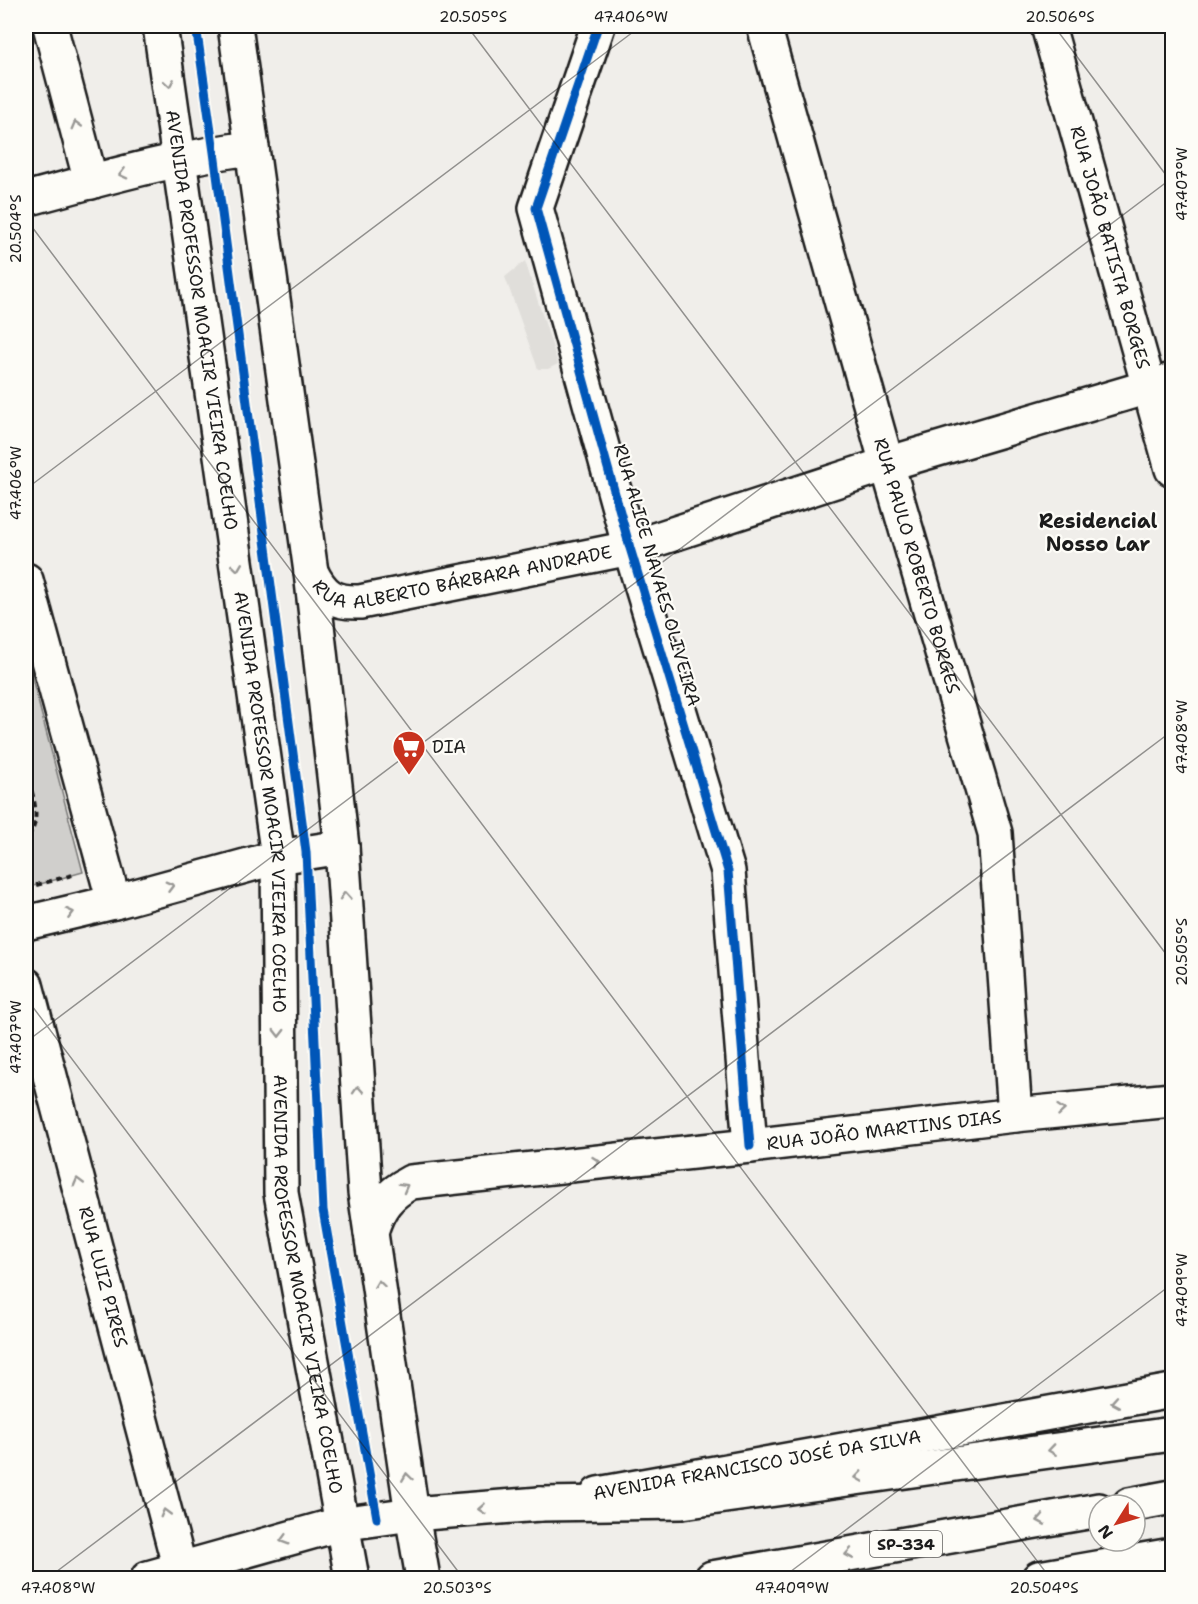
<svg xmlns="http://www.w3.org/2000/svg" width="1198" height="1604" font-family="'Shantell Sans',sans-serif">
<style>
.built{fill:#e0deda}
.green{fill:#d0cfcc;stroke:#767674;stroke-width:1.5}
.lines{fill:none;stroke-linecap:round;stroke-linejoin:round}
.minor-casing{stroke:#1c1c1c;stroke-width:38}
.major-casing{stroke:#1c1c1c;stroke-width:38}
.highway-casing{stroke:#1c1c1c;stroke-width:38}
.path{stroke:#1c1c1c;stroke-width:4;stroke-dasharray:6 4.5;stroke-linecap:butt}
.minor{stroke:#fdfcf7;stroke-width:33}
.major{stroke:#fdfcf7;stroke-width:33}
.highway{stroke:#fdfcf7;stroke-width:33}
.cycleway-casing{stroke:#fdfcf7;stroke-width:13}
.cycleway{stroke:#0057b8;stroke-width:9}
.oneway{stroke:#989794}
.ticks{fill:none;stroke:#1c1c1c;stroke-width:1.5;stroke-opacity:0.45}
.labels{text-anchor:middle;stroke-width:4.5;stroke-linejoin:round;paint-order:stroke}
.shield{fill:#fdfcf7;stroke:#605f5e;stroke-width:1.5}
.shield-label{font-size:16px;font-weight:bold;fill:#1c1c1c}
.street-label{font-size:18px;fill:#1c1c1c;stroke:#fdfcf7}
.poi-label{font-size:18px;fill:#1c1c1c;stroke:#fdfcf7;text-anchor:start}
.neighbourhood-label{font-size:20px;font-weight:bold;fill:#1c1c1c;stroke:#fdfcf7}
.neatline{fill:none;stroke:#1c1c1c;stroke-width:2}
.ticks-label{font-size:15px;text-anchor:middle;fill:#1c1c1c}
</style>
<rect width="100%" height="100%" fill="#f0eeea"/>
<filter id="ink" filterUnits="userSpaceOnUse"><feTurbulence type="fractalNoise" baseFrequency=".0167" numOctaves="2"/><feDisplacementMap in="SourceGraphic" scale="12" xChannelSelector="R" yChannelSelector="G"/><feConvolveMatrix kernelMatrix="1 2 1 2 8 2 1 2 1" color-interpolation-filters="sRGB"/></filter>
<g filter="url(#ink)">
<!-- built -->
<polygon class="built" points="525,261 558,364 548,369 538,369 505,277"/>
<!-- green -->
<polygon class="green" points="26,655 83,872 26,888"/>
<g class="lines">
<!-- minor casing -->
<g class="minor-casing">
<g id="minor">
<polyline points="50,26 91,182"/>
<polyline points="598,26 536,208 630,548 728,871 750,1146"/>
<path id="s1" d="M764,26L887,464L995,833L1015,1115"/>
<path id="s2" d="M1048,26L1172,469"/>
<path d="M26,199C101,179 175,157 252,148"/>
<path id="s3" d="M311,572C323,596 334,603 360,602L630,548L887,464L1172,380"/>
<polyline points="26,580 114,902"/>
<polyline points="26,923 114,902 278,857 342,847"/>
<path id="s4" d="M26,985L180,1569"/>
<path id="s5" d="M371,1232C378,1208 388,1194 411,1182L750,1146L1015,1115L1172,1100"/>
<polyline points="598,1494 1172,1391"/>
</g>
</g>
<!-- major casing -->
<g class="major-casing">
<g id="major">
<path id="s6" d="M160,26L278,857L281,1193L352,1578"/>
<polyline points="235,26 311,572 342,847 365,1192 412,1514 423,1578"/>
<polyline points="148,1578 340,1524 412,1514 540,1504"/>
</g>
</g>
<!-- highway casing -->
<g class="highway-casing">
<g id="highway">
<polyline points="540,1504 682,1502 1172,1434"/>
<polyline points="1129,1505 1172,1497"/>
<polyline points="712,1578 1099,1510"/>
<polyline points="1039,1578 1172,1555"/>
</g>
</g>
<!-- path -->
<g class="path">
<path d="M26,771C32,795 44,819 26,840"/>
<polyline points="26,792 30,811 26,828"/>
<polyline points="26,888 76,874"/>
</g>
<!-- minor -->
<use href="#minor" class="minor"/>
<!-- major -->
<use href="#major" class="major"/>
<!-- highway -->
<use href="#highway" class="highway"/>
<!-- cycleway casing -->
<g class="cycleway-casing">
<g id="cycleway">
<polyline points="196,26 214,152 306,852 323,1210 377,1518"/>
<polyline points="598,26 536,208 630,548 728,871 750,1146"/>
</g>
</g>
<!-- cycleway -->
<use href="#cycleway" class="cycleway"/>
</g>
<!-- one-way arrows -->
<defs><path id="oneway-chevron" d="M-2-3.5L2.5 0L-2 3.5" fill="none" stroke-width="1.6" stroke-linecap="round" stroke-linejoin="round" transform="scale(1.5)"/></defs>
<g class="oneway">
<use href="#oneway-chevron" transform="translate(169 83) rotate(81)"/>
<use href="#oneway-chevron" transform="translate(76 125) rotate(-105)"/>
<use href="#oneway-chevron" transform="translate(123 174) rotate(166)"/>
<use href="#oneway-chevron" transform="translate(237 567) rotate(82)"/>
<use href="#oneway-chevron" transform="translate(170 886) rotate(-15)"/>
<use href="#oneway-chevron" transform="translate(345 896) rotate(-94)"/>
<use href="#oneway-chevron" transform="translate(70 913) rotate(-14)"/>
<use href="#oneway-chevron" transform="translate(279 1033) rotate(90)"/>
<use href="#oneway-chevron" transform="translate(358 1090) rotate(-94)"/>
<use href="#oneway-chevron" transform="translate(1061 1110) rotate(-5)"/>
<use href="#oneway-chevron" transform="translate(596 1162) rotate(-6)"/>
<use href="#oneway-chevron" transform="translate(78 1182) rotate(-105)"/>
<use href="#oneway-chevron" transform="translate(404 1187) rotate(-29)"/>
<use href="#oneway-chevron" transform="translate(379 1284) rotate(-98)"/>
<use href="#oneway-chevron" transform="translate(1115 1402) rotate(170)"/>
<use href="#oneway-chevron" transform="translate(1052 1450) rotate(172)"/>
<use href="#oneway-chevron" transform="translate(407 1477) rotate(-98)"/>
<use href="#oneway-chevron" transform="translate(859 1477) rotate(172)"/>
<use href="#oneway-chevron" transform="translate(482 1509) rotate(176)"/>
<use href="#oneway-chevron" transform="translate(165 1513) rotate(-105)"/>
<use href="#oneway-chevron" transform="translate(1041 1520) rotate(170)"/>
<use href="#oneway-chevron" transform="translate(284 1540) rotate(164)"/>
<use href="#oneway-chevron" transform="translate(849 1554) rotate(170)"/>
</g>
</g>
<!-- ticks -->
<path class="ticks" d="M467,26L1172,962M1054,26L1172,183M26,219L1050,1578M26,489L641,26M26,998L463,1578M26,1042L1172,178M48,1578L1172,731M782,1578L1172,1284"/>
<!-- icons -->
<defs>
<g id="supermarket-pin" transform="scale(1.725)"><path d="M0 17L-7.5 6A9.5 9.5 0 1 1 7.5 6Z" fill="#c8321e" stroke="#fdfcf7"/><path d="M-6-5.5h2.5l.6 2H6L4.5 2H-2.5L-4.4-4H-6ZM-1.5 3.2a1.3 1.3 0 1 0 .1 0ZM3 3.2a1.3 1.3 0 1 0 .1 0Z" fill="#fff"/></g>
</defs>
<g fill-rule="evenodd">
<use href="#supermarket-pin" x="409" y="747"/>
</g>
<g class="labels">
<!-- shield labels -->
<rect class="shield" x="870" y="1531" width="72" height="26" rx="4.5"/>
<g class="shield-label">
<text x="906" y="1550">SP-334</text>
</g>
<!-- street labels -->
<g class="street-label">
<text dy="6" stroke="none"><textPath href="#s2" startOffset="230">RUA JOÃO BATISTA BORGES</textPath></text>
<text dy="6" stroke="none"><textPath href="#s6" startOffset="297">AVENIDA PROFESSOR MOACIR VIEIRA COELHO</textPath></text>
<text dy="6" stroke="none"><textPath href="#s3" startOffset="165">RUA ALBERTO BÁRBARA ANDRADE</textPath></text>
<text dy="6" stroke="none"><textPath href="#s1" startOffset="561">RUA PAULO ROBERTO BORGES</textPath></text>
<text transform="translate(657 575) rotate(74)" y="6">RUA ALICE NAVAES OLIVEIRA</text>
<text dy="6" stroke="none"><textPath href="#s6" startOffset="783">AVENIDA PROFESSOR MOACIR VIEIRA COELHO</textPath></text>
<text dy="6" stroke="none"><textPath href="#s5" startOffset="542">RUA JOÃO MARTINS DIAS</textPath></text>
<text dy="6" stroke="none"><textPath href="#s4" startOffset="302">RUA LUIZ PIRES</textPath></text>
<text dy="6" stroke="none"><textPath href="#s6" startOffset="1269">AVENIDA PROFESSOR MOACIR VIEIRA COELHO</textPath></text>
<text transform="translate(757 1465) rotate(-10)" y="6">AVENIDA FRANCISCO JOSÉ DA SILVA</text>
</g>
<!-- poi labels -->
<g class="poi-label">
<text x="432" y="753">DIA</text>
</g>
<!-- neighbourhood labels -->
<g class="neighbourhood-label">
<text x="1098" y="528">Residencial<tspan x="1098" dy="23">Nosso Lar</tspan></text>
</g>
</g>
<!-- margin -->
<rect width="1198" height="1604" fill="none" stroke="#fdfcf7" stroke-width="66"/>
<!-- north arrow -->
<g transform="translate(1117 1523) rotate(233)"><circle r="28" fill="#fdfcf7" stroke="#a3a29f" stroke-width="1.5"/>
<path d="M0-4.5L10 22L0 15L-10 22Z" fill="#c8321e"/>
<text y="-9" font-size="16" font-weight="bold" text-anchor="middle" fill="#1c1c1c">N</text>
</g>
<rect x="33" y="33" width="1132" height="1538" class="neatline"/>
<g class="ticks-label">
<text x="473" y="22">20.505°S</text>
<text x="631" y="22">47.406°W</text>
<text x="1060" y="22">20.506°S</text>
<text transform="translate(1182 184) rotate(-90)" y="5">47.407°W</text>
<text transform="translate(16 229) rotate(-90)" y="5">20.504°S</text>
<text transform="translate(16 483) rotate(-90)" y="5">47.406°W</text>
<text transform="translate(1182 737) rotate(-90)" y="5">47.408°W</text>
<text transform="translate(1182 952) rotate(-90)" y="5">20.505°S</text>
<text transform="translate(16 1037) rotate(-90)" y="5">47.407°W</text>
<text transform="translate(1182 1290) rotate(-90)" y="5">47.409°W</text>
<text x="58" y="1593">47.408°W</text>
<text x="457" y="1593">20.503°S</text>
<text x="792" y="1593">47.409°W</text>
<text x="1044" y="1593">20.504°S</text>
</g>
</svg>
